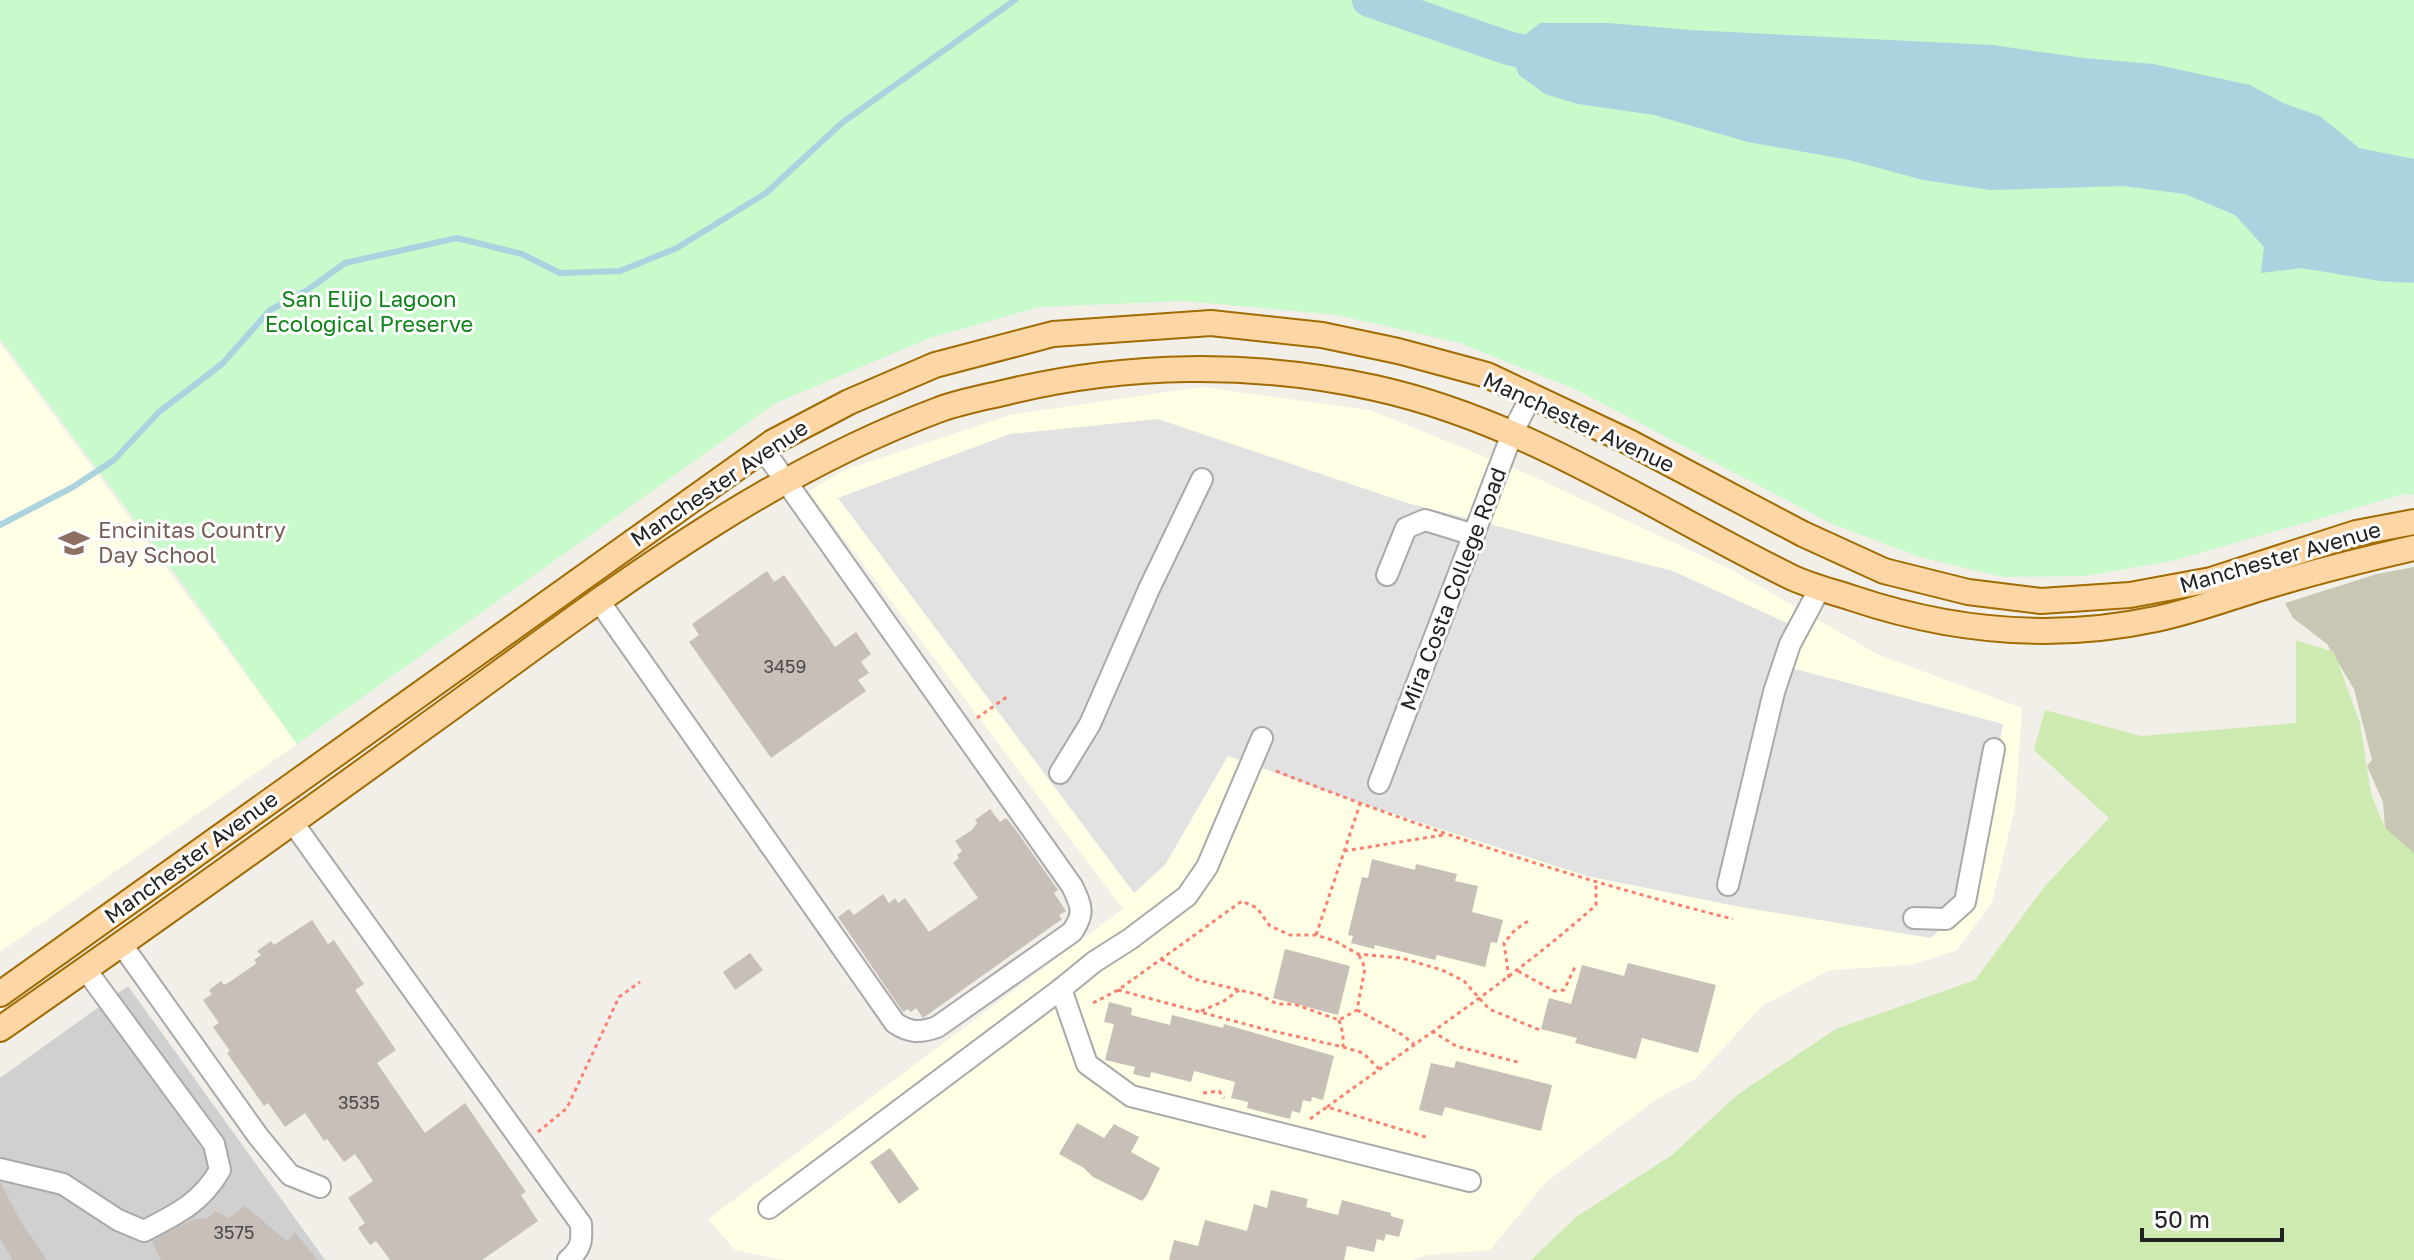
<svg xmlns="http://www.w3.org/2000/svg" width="2414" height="1260" font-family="'Golos Text',sans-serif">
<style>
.education{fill:#ffffe5}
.religious{fill:#d0d0d0}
.construction{fill:#c7c7b4}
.grass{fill:#cdebb0}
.park{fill:#c8facc}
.parking{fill:#e2e2e2}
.water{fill:#aad3df}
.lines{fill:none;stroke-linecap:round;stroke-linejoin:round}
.stream{stroke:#aad3df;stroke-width:6}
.river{stroke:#aad3df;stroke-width:34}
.building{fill:#c7bfb8}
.minor-casing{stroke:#a9a9a9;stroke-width:24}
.major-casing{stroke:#a06b00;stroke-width:28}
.path{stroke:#fa8072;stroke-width:3;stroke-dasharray:4 4;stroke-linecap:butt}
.minor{stroke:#fff;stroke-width:20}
.major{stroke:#fcd6a4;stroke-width:24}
.labels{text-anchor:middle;stroke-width:6;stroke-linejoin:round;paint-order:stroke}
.number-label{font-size:18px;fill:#4b4948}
.park-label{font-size:22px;fill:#0c8416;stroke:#fff}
.street-label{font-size:22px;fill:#222;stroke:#fff}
.education-label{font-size:22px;fill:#785e54;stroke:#fff;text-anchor:start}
</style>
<rect width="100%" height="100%" fill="#f2efe9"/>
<!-- education -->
<g class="education">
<polygon points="0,343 297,744 0,952"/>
<polygon points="1201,387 1370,410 1532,476 1730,569 1879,655 2022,708 2015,808 1992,902 1957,950 1910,965 1830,970 1762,1006 1695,1079 1661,1096 1546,1182 1490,1250 1427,1255 1411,1260 785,1260 735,1250 708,1219 1123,909 808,491 847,469 1010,415"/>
</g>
<!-- religious -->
<polygon class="religious" points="128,986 325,1260 0,1260 0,1078"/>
<!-- construction -->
<polygon class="construction" points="2414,567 2414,856 2385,828 2383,802 2367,766 2372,760 2354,689 2327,644 2293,618 2285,603 2377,574"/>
<!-- grass -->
<polygon class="grass" points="2296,640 2334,652 2360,723 2371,794 2385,828 2414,853 2414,1260 1531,1260 1576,1217 1672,1155 1737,1095 1836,1029 1975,980 2045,886 2109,818 2034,750 2045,710 2141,736 2296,723"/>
<!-- park -->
<polygon class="park" points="0,0 2414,0 2414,495 2404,494 2176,560 2086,576 2003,577 1920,557 1832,524 1577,390 1460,343 1337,315 1184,301 1039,307 930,338 776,403 297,744 177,576 0,339"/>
<!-- parking -->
<polygon class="parking" points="1158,419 1407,503 1673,571 1798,628 1795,669 2003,724 1971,901 1931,938 1740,907 1587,876 1366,805 1228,756 1165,865 1134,893 838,498 1010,434"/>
<!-- water -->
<polygon class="water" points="1540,23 1609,23 1689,30 1992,45 2084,58 2153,64 2250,85 2285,104 2320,116 2359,148 2414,159 2414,283 2380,281 2301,268 2261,273 2264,247 2235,215 2185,194 2123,186 1990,190 1923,180 1849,160 1748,142 1654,115 1578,104 1545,94 1519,75 1508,48"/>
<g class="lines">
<!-- stream -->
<polyline class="stream" points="0,525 73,487 114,460 159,412 222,364 270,310 306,291 345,263 457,238 522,254 560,273 620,271 677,248 766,193 843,122 1015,0"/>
<!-- river -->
<polyline class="river" points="1369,0 1508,48 1552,58"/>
</g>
<!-- building -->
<g class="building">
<polygon points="767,571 774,582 784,575 835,647 856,632 871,654 861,662 869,673 858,680 866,691 771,758 689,642 699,635 692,624"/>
<polygon points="990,809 1000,822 1006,818 1013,826 1058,890 1054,893 1066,911 1059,915 1062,919 923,1018 916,1008 911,1012 908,1009 903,1012 838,917 849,909 854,915 883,894 889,903 895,898 898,903 905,898 929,932 978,898 953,863 959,858 957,855 962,851 955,841 972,830 977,823 975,820"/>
<polygon points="1372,859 1415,870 1416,864 1457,874 1455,881 1478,886 1472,912 1503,920 1497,943 1491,942 1485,967 1437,955 1435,960 1375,945 1374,949 1351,943 1353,936 1348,935 1362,877 1368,878"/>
<polygon points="312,920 328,944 334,940 364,984 355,990 396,1050 377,1063 425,1133 465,1103 526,1192 521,1195 538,1221 482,1260 390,1260 376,1241 370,1245 358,1228 365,1223 348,1198 373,1181 355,1154 344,1162 327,1139 324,1141 305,1113 285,1127 268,1103 264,1106 227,1053 230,1051 213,1027 219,1023 203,1000 212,994 209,990 221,981 224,985 231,981 257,963 254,960 261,955 257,951 271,941 274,945"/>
<polygon points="1285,949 1350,966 1338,1015 1273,998"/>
<polygon points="750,953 763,970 735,990 723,972"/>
<polygon points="1628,963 1716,985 1698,1053 1642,1038 1636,1059 1575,1043 1577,1038 1541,1029 1549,998 1571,1004 1582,965 1624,976"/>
<polygon points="1109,1002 1132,1008 1131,1015 1170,1025 1172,1015 1223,1028 1224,1024 1334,1056 1323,1100 1312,1097 1311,1102 1303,1100 1300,1113 1292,1111 1290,1119 1247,1108 1248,1102 1231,1098 1235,1082 1194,1071 1191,1082 1151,1072 1150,1078 1133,1074 1135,1067 1105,1060 1114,1024 1104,1022"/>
<polygon points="1456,1061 1552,1085 1541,1131 1445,1107 1442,1116 1419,1110 1431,1063 1454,1068"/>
<polygon points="1077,1123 1104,1138 1114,1124 1139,1137 1131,1152 1160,1168 1147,1195 1142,1201 1093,1177 1084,1168 1059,1154"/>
<polygon points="890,1148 919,1189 899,1204 870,1162"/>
<polygon points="0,1182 22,1224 47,1260 13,1260 5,1247 0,1239"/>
<polygon points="1271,1190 1308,1199 1306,1207 1338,1215 1342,1200 1391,1213 1391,1216 1404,1220 1399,1237 1386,1234 1384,1241 1377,1239 1374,1252 1347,1246 1344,1260 1169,1260 1174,1240 1198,1246 1205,1220 1247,1231 1254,1204 1267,1208"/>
<polygon points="245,1206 287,1241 295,1232 318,1260 161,1260 152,1241 194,1219 208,1218 215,1211 229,1218"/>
</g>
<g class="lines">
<!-- minor casing -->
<g class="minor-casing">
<g id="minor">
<polyline points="1387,575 1406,528 1425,520 1474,535"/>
<path d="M599,601L895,1023C910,1033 920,1033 937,1027L1072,932C1085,913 1082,907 1072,886L763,449"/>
<polyline points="1060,773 1090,724 1149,589 1202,479"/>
<polyline points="1379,783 1512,434 1531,396"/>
<path d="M293,823L581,1224C582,1241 582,1248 568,1260"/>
<polyline points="1728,885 1774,692 1790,644 1820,588"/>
<polyline points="1914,918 1946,919 1965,902 1994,749"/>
<polyline points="122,945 258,1136 290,1175 320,1187"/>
<polyline points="1061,989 1087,1064 1131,1096 1470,1181"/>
<path d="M0,1169L63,1184L118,1220L144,1231C177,1214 201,1203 220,1170L214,1144L86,970"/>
<polyline points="769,1208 1061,989 1094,962 1130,939 1187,896 1207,867 1262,738"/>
</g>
</g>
<!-- major casing -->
<g class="major-casing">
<g id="major">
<polyline points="0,994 773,442 849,402 935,365 1053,334 1211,323 1322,335 1398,351 1487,375 1629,442 1803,534 1884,571 1968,592 2041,601 2130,595 2211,580 2356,533 2414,522"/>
<path d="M0,1029C147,927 292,823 437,718C596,603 753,479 938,410C959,402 981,398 1003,393C1124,363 1253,361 1375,388C1525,421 1653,509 1789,576C1809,586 1831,591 1852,598C1950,631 2054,641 2156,619C2195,611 2233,596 2271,585C2318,571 2366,559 2414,548"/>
</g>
</g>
<!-- path -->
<g class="path">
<polyline points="977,718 1008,696"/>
<path d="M1276,771C1426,830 1577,880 1733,919"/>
<polyline points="1344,851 1443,835"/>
<polyline points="1316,935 1360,804"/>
<polyline points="1161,959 1194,979 1260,995 1277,1004 1294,1004 1339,1020 1357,1010 1365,968 1359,955"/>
<polyline points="1518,971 1554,991 1564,990 1576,965"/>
<polyline points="1509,978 1504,943 1515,930 1528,921"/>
<polyline points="1118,990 1260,1028 1343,1047 1363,1053 1379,1069"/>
<polyline points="1093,1003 1118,990 1242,901 1257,908 1270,926 1290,935 1316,935 1335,941 1358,954 1402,958 1442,970 1464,981 1489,1009 1542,1031"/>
<polyline points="1357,1010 1401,1034 1414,1044"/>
<polyline points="1201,1011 1224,1001 1239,990"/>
<polyline points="1339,1020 1343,1034 1343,1047"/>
<polyline points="1432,1031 1456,1046 1521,1063"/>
<polyline points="1203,1093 1219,1091 1224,1098"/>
<path d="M1327,1107C1417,1041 1512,980 1596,905V883"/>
<polyline points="1310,1119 1327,1107 1429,1138"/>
<polyline points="538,1132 567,1108 619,997 640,982"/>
</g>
<!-- minor -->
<use href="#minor" class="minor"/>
<!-- major -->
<use href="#major" class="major"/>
</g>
<!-- icons -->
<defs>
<g id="school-bare" transform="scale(2.4)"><path d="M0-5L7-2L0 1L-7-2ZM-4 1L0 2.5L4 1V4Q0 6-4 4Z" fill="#8d6e63" stroke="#fff" stroke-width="2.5" paint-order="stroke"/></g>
</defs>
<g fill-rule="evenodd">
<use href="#school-bare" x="74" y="543"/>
</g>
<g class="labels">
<!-- number labels -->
<g class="number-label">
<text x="785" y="673">3459</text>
<text x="359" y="1109">3535</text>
<text x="234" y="1239">3575</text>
</g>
<!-- park labels -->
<g class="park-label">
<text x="369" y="307">San Elijo Lagoon<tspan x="369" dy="25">Ecological Preserve</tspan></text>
</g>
<!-- street labels -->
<g class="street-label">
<text transform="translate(1579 422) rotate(25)" y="8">Manchester Avenue</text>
<text transform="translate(719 483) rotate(-34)" y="8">Manchester Avenue</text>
<text transform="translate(2280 557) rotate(-16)" y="8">Manchester Avenue</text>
<text transform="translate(1453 589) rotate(-69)" y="8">Mira Costa College Road</text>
<text transform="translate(191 857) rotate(-36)" y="8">Manchester Avenue</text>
</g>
<!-- education labels -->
<g class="education-label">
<text x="98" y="538">Encinitas Country<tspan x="98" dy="25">Day School</tspan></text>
</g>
</g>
<!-- scale -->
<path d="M2142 1228v12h140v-12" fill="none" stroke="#222222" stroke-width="4"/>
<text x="2154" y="1228" font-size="24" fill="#222222" stroke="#ffffff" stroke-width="6" paint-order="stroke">50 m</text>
</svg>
